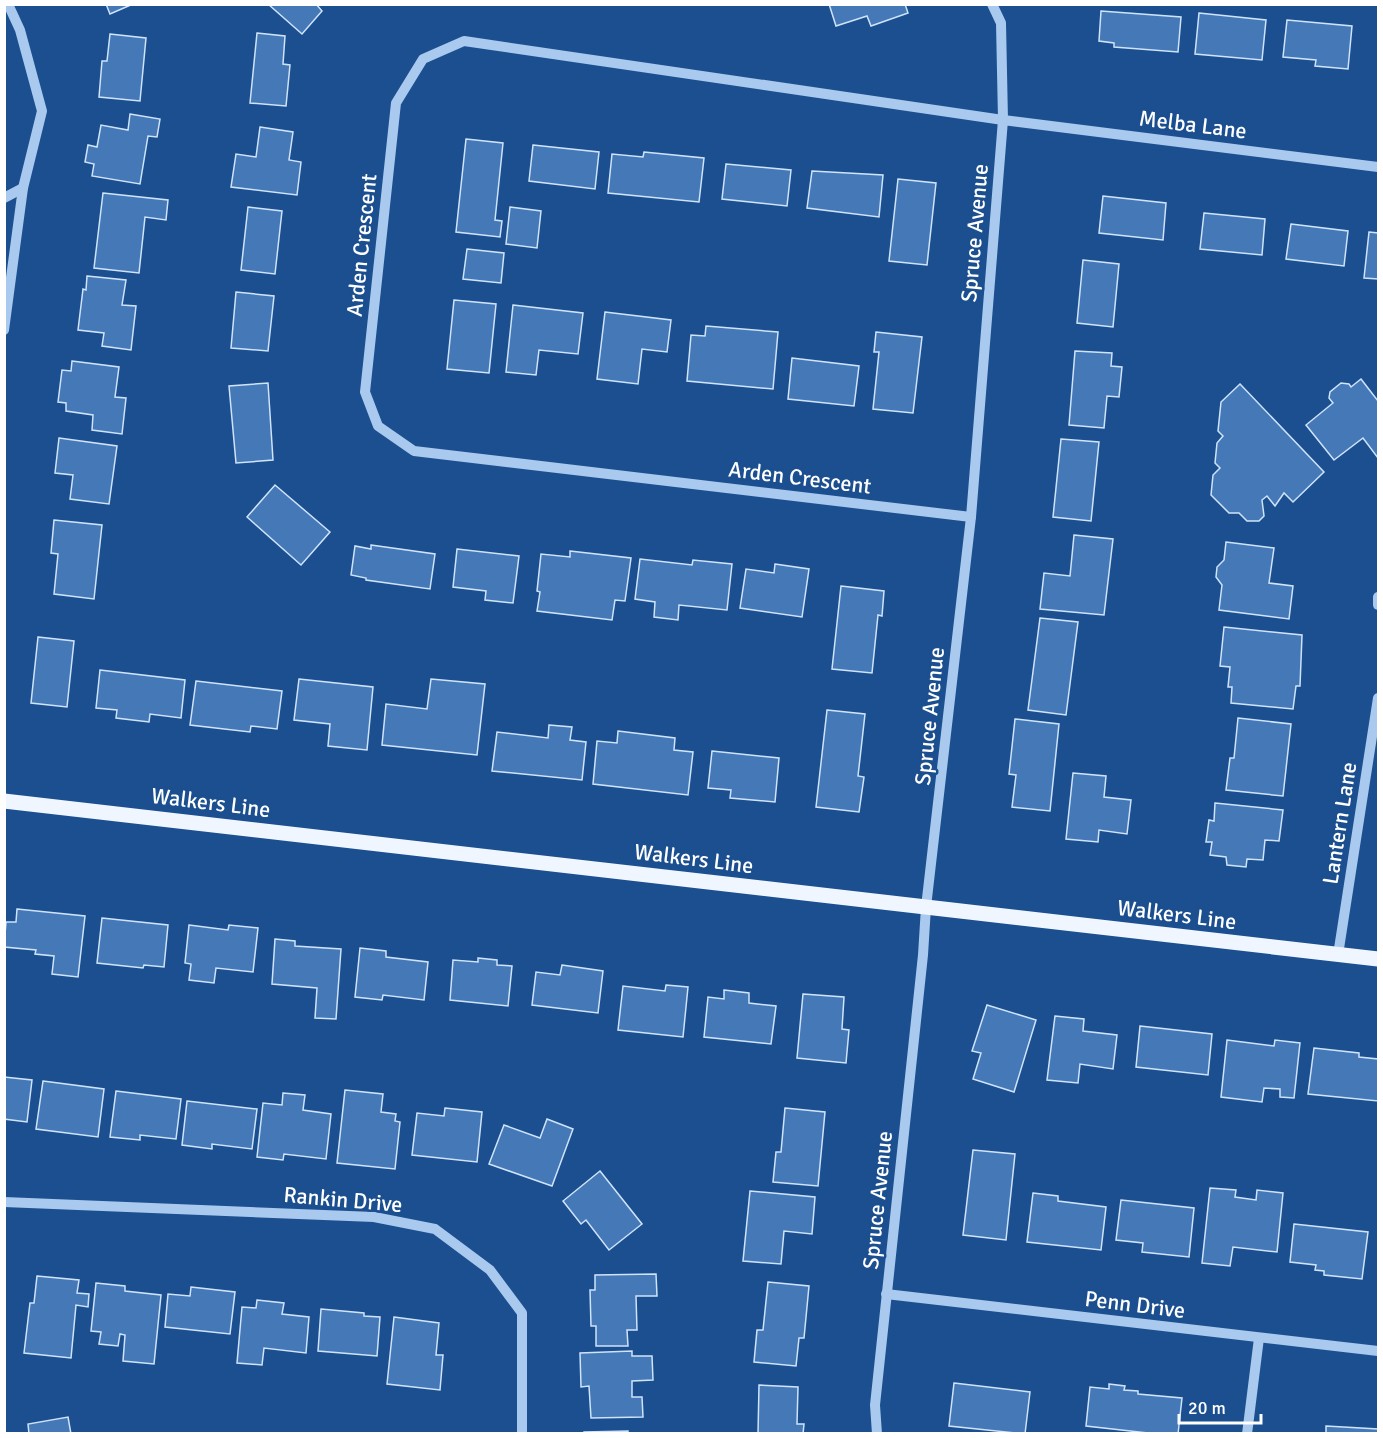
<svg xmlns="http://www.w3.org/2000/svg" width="1383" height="1438" font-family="Signika,sans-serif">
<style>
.building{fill:#4478b7;stroke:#cfe3fa;stroke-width:1.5}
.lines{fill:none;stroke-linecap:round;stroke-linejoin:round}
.minor{stroke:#a9c9ee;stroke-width:10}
.major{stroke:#f0f6ff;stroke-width:15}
.labels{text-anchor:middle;stroke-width:5;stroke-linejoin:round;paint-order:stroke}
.street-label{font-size:22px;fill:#fff;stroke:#1b4f8f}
</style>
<rect width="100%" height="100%" fill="#1b4f8f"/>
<!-- building -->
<g class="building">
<polygon points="106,4 133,4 110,14"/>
<polygon points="268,4 316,4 322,11 302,34"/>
<polygon points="829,4 905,4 908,13 871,26 867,16 836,26"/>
<polygon points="1101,11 1181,17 1178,52 1114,47 1114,43 1099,41"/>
<polygon points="1199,13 1266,20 1262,60 1195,54"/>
<polygon points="1287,20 1352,26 1348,69 1315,66 1316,60 1283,57"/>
<polygon points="257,33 285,36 283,64 290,65 286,106 250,103"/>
<polygon points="110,34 146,38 140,101 99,97 102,61 107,61"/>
<polygon points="130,114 160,119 157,137 148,136 140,184 92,176 94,164 85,162 88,145 97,147 101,125 128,130"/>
<polygon points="260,127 293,132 289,160 301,162 297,195 231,187 236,154 256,157"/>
<polygon points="466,139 503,143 495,220 502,221 500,237 456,232"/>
<polygon points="533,145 599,152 595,189 529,181"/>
<polygon points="644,152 704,158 699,202 608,193 612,154 643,157"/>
<polygon points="726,164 791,170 787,206 722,199"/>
<polygon points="812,171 883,175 879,217 807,208"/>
<polygon points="898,179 936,183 927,265 889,261"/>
<polygon points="103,193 168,200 166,220 145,217 139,273 94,268"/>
<polygon points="1103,196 1166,203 1163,240 1099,233"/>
<polygon points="248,207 282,211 275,274 241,270"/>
<polygon points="510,207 541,211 537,248 506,244"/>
<polygon points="1204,213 1265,219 1262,255 1200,249"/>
<polygon points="1291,224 1348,231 1344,266 1286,259"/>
<polygon points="1369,232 1378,233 1378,279 1364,278"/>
<polygon points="467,249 504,253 501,283 463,279"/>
<polygon points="1083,260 1119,264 1113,327 1077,323"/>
<polygon points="87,276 126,280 122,305 136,306 131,350 102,346 104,333 78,330 83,289 86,290"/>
<polygon points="236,292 274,296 268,351 231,348"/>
<polygon points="454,300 496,304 489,373 447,369"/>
<polygon points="513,305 583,313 578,354 539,350 536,375 506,372"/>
<polygon points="605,312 671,320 667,352 642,349 638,384 597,379"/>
<polygon points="706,326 778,332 773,389 687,381 691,335 705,336"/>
<polygon points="876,332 922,337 913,413 873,409 879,352 874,352"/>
<polygon points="1075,351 1112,353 1111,366 1122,367 1119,397 1107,396 1104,428 1069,425"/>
<polygon points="792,358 859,366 854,406 788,399"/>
<polygon points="72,361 119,367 115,397 126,398 122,434 92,430 93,415 66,411 66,403 58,402 62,370 71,371"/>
<polygon points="1361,379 1378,401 1378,458 1363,438 1334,460 1306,425 1333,403 1329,398 1330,392 1341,383 1349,384 1351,387"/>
<polygon points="268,383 273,460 236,463 229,386"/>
<polygon points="1240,384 1324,472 1293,502 1284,493 1275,506 1267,496 1262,500 1264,516 1259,521 1247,521 1239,513 1229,513 1211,495 1213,475 1220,468 1215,463 1217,443 1223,436 1218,431 1221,402"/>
<polygon points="59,438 117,446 109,504 70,499 73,475 55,473"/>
<polygon points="1061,439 1099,442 1091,521 1053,517"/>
<polygon points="275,485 330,532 301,565 247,517"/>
<polygon points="54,520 102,525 94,599 54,594 58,554 51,553"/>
<polygon points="1074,535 1113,539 1104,615 1040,609 1044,573 1070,576"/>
<polygon points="1226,542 1274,548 1269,583 1293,586 1289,619 1219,610 1222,585 1216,577 1217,567 1224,560"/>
<polygon points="371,545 435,554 430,589 366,580 366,578 351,575 355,546 371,549"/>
<polygon points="457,549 519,556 513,603 485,600 486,591 453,587"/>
<polygon points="570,551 631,558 625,601 615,600 612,620 537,611 540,592 537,591 541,554 570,557"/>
<polygon points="640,559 692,565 693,560 732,564 727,610 679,605 678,620 654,617 655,602 635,599"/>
<polygon points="775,564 809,569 802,617 740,608 746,569 774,573"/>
<polygon points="841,586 884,591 882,616 878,615 872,673 832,669"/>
<polygon points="1040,618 1078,622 1066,715 1028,710"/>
<polygon points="1224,627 1302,635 1300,686 1296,686 1293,709 1231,703 1232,687 1228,687 1230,667 1220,666"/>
<polygon points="38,637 74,641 67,707 31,703"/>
<polygon points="100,670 185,680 181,718 150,714 149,722 116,718 117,710 96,708"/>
<polygon points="299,679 373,687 367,750 328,746 330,724 294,720"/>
<polygon points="431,679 485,684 477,755 382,745 386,704 427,709"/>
<polygon points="196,681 282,691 277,729 251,726 250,732 190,725"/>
<polygon points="827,710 865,714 858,776 864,777 859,812 816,807"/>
<polygon points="1238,718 1291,724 1283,796 1226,790 1230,758 1234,758"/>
<polygon points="1015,719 1059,724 1050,811 1012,807 1016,775 1009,774"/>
<polygon points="549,725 572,727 570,740 586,742 582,780 492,771 497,732 548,738"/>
<polygon points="618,731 675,738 674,750 693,752 688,795 593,784 597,741 617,743"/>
<polygon points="712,751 779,758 775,802 730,798 731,790 708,788"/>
<polygon points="1073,773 1106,776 1104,797 1131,800 1127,834 1099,830 1098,842 1066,839"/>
<polygon points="1215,803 1283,810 1279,841 1265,840 1263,860 1247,859 1246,867 1227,865 1226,857 1210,855 1212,842 1206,842 1209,820 1214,821"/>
<polygon points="17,909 85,916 78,977 52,974 54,956 35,954 36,950 4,947 6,922 16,922"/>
<polygon points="102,918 168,925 164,967 144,965 143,968 97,963"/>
<polygon points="189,925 228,930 229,925 258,928 253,972 216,968 214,983 189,980 191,964 185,963"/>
<polygon points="275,939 295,941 295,946 341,949 336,1019 315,1018 317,988 272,984"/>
<polygon points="360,948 386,951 386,957 428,962 424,1000 383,995 382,1000 355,997"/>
<polygon points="478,958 497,960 497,965 512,966 508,1006 450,1000 453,960 478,962"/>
<polygon points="562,965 603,971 598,1013 532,1005 536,972 560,975"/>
<polygon points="666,985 688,987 683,1037 618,1030 623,986 665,991"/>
<polygon points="724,990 749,993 749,1003 776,1006 771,1044 704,1037 708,997 724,999"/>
<polygon points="803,994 844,997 842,1029 849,1030 846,1063 797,1058"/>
<polygon points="987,1005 1036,1020 1014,1092 973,1079 981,1053 972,1051"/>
<polygon points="1055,1016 1084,1019 1083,1031 1117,1035 1113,1069 1080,1064 1078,1083 1047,1080"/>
<polygon points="1140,1026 1212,1034 1208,1075 1136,1067"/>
<polygon points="1227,1040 1274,1046 1275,1040 1300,1043 1294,1098 1280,1097 1280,1089 1264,1088 1262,1102 1221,1097"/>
<polygon points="1314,1048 1359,1053 1359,1057 1378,1059 1378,1101 1308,1094"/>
<polygon points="4,1077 32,1080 27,1122 4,1119"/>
<polygon points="43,1081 104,1089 98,1137 36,1129"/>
<polygon points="345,1090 383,1094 381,1112 396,1114 395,1121 400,1122 395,1169 337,1163"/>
<polygon points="116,1091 181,1099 176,1139 140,1135 140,1140 110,1137"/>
<polygon points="283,1093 305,1095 303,1110 331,1114 326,1159 284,1154 283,1160 257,1157 263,1103 282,1105"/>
<polygon points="187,1101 257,1109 252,1149 212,1144 212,1149 182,1145"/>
<polygon points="445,1108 482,1112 477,1162 412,1155 417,1113 444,1116"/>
<polygon points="785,1108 825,1112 818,1186 773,1182 776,1152 781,1152"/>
<polygon points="547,1119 573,1129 552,1186 489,1164 504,1125 540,1138"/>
<polygon points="973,1150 1015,1154 1006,1240 963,1235"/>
<polygon points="600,1171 642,1224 609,1250 586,1220 581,1224 563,1201"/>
<polygon points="1210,1188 1236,1190 1235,1197 1256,1200 1257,1190 1283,1193 1277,1252 1233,1247 1230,1266 1202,1263"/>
<polygon points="750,1191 815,1197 812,1234 784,1231 781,1264 743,1261"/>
<polygon points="1033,1193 1058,1196 1058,1201 1106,1207 1101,1250 1027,1242"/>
<polygon points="1121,1200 1194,1208 1189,1257 1142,1252 1143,1243 1116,1240"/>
<polygon points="1294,1224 1368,1232 1362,1279 1324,1275 1324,1271 1315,1270 1316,1265 1290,1262"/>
<polygon points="656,1274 657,1296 636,1296 637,1330 627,1330 628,1346 596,1346 596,1326 591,1326 590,1290 595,1290 595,1275"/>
<polygon points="37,1276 79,1280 77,1293 89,1294 88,1307 76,1305 71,1358 24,1353 30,1303 34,1303"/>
<polygon points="768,1282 809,1286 804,1338 799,1338 796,1366 754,1362 757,1330 763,1330"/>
<polygon points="96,1283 125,1286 125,1291 161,1295 154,1364 123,1361 125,1335 120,1334 118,1346 99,1344 101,1332 91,1331"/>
<polygon points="191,1287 235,1292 230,1334 165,1327 168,1294 190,1296"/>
<polygon points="257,1300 284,1303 282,1314 309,1317 306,1353 264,1348 262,1365 237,1363 242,1307 256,1308"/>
<polygon points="321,1309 364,1313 364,1316 380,1317 377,1356 318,1351"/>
<polygon points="394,1317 439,1323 436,1355 443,1355 440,1390 387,1384"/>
<polygon points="632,1351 632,1356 652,1356 653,1380 632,1381 632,1397 642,1397 643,1417 591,1418 589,1386 581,1387 580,1353"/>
<polygon points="954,1383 1030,1392 1025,1434 949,1426"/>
<polygon points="1109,1384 1125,1386 1124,1390 1138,1391 1138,1394 1182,1398 1178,1434 1157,1434 1086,1426 1090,1387 1109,1389"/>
<polygon points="759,1385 798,1387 797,1424 804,1424 803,1434 758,1434"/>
<polygon points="68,1417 71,1434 29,1434 28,1424"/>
<polygon points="1326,1426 1378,1429 1378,1434 1326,1434"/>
<polygon points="628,1431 628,1434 584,1434 584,1432"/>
</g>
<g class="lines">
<!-- minor -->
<g class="minor">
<polyline points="4,198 23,188"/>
<polyline points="4,330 23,188 42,111 20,30 8,4"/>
<polyline points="971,517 414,451 378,426 365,392 396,103 423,59 464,41 1003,120 1378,167"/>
<polyline points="1378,597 1378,605"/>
<polyline points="1338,955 1378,698"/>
<polyline points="4,1202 374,1217 435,1229 490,1270 522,1313 522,1434"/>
<polyline points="886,1294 1378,1351"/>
<polyline points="877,1434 875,1405 923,955 926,907 971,517 1003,120 1001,23 992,4"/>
<polyline points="1247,1434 1259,1338"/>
</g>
<!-- major -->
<polyline class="major" points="4,801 1378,959"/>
</g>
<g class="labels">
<!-- street labels -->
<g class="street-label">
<text transform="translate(1193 124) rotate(7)" y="8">Melba Lane</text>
<text transform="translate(974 233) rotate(-85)" y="8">Spruce Avenue</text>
<text transform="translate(361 245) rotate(-84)" y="8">Arden Crescent</text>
<text transform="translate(800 477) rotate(7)" y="8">Arden Crescent</text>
<text transform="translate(929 716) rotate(-84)" y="8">Spruce Avenue</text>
<text transform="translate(211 802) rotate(7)" y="8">Walkers Line</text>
<text transform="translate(1339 823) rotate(-81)" y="8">Lantern Lane</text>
<text transform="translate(694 858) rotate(7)" y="8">Walkers Line</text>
<text transform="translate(1177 914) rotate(7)" y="8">Walkers Line</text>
<text transform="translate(343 1199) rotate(5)" y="8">Rankin Drive</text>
<text transform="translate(877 1200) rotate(-84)" y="8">Spruce Avenue</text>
<text transform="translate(1135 1304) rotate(7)" y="8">Penn Drive</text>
</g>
</g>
<!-- border -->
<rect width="1383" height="1438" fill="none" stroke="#ffffff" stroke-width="12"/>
<!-- scale -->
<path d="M1179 1414v9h82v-9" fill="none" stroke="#ffffff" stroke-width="3"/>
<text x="1188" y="1414" font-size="18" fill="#ffffff" stroke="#1b4f8f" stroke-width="4.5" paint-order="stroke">20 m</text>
</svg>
